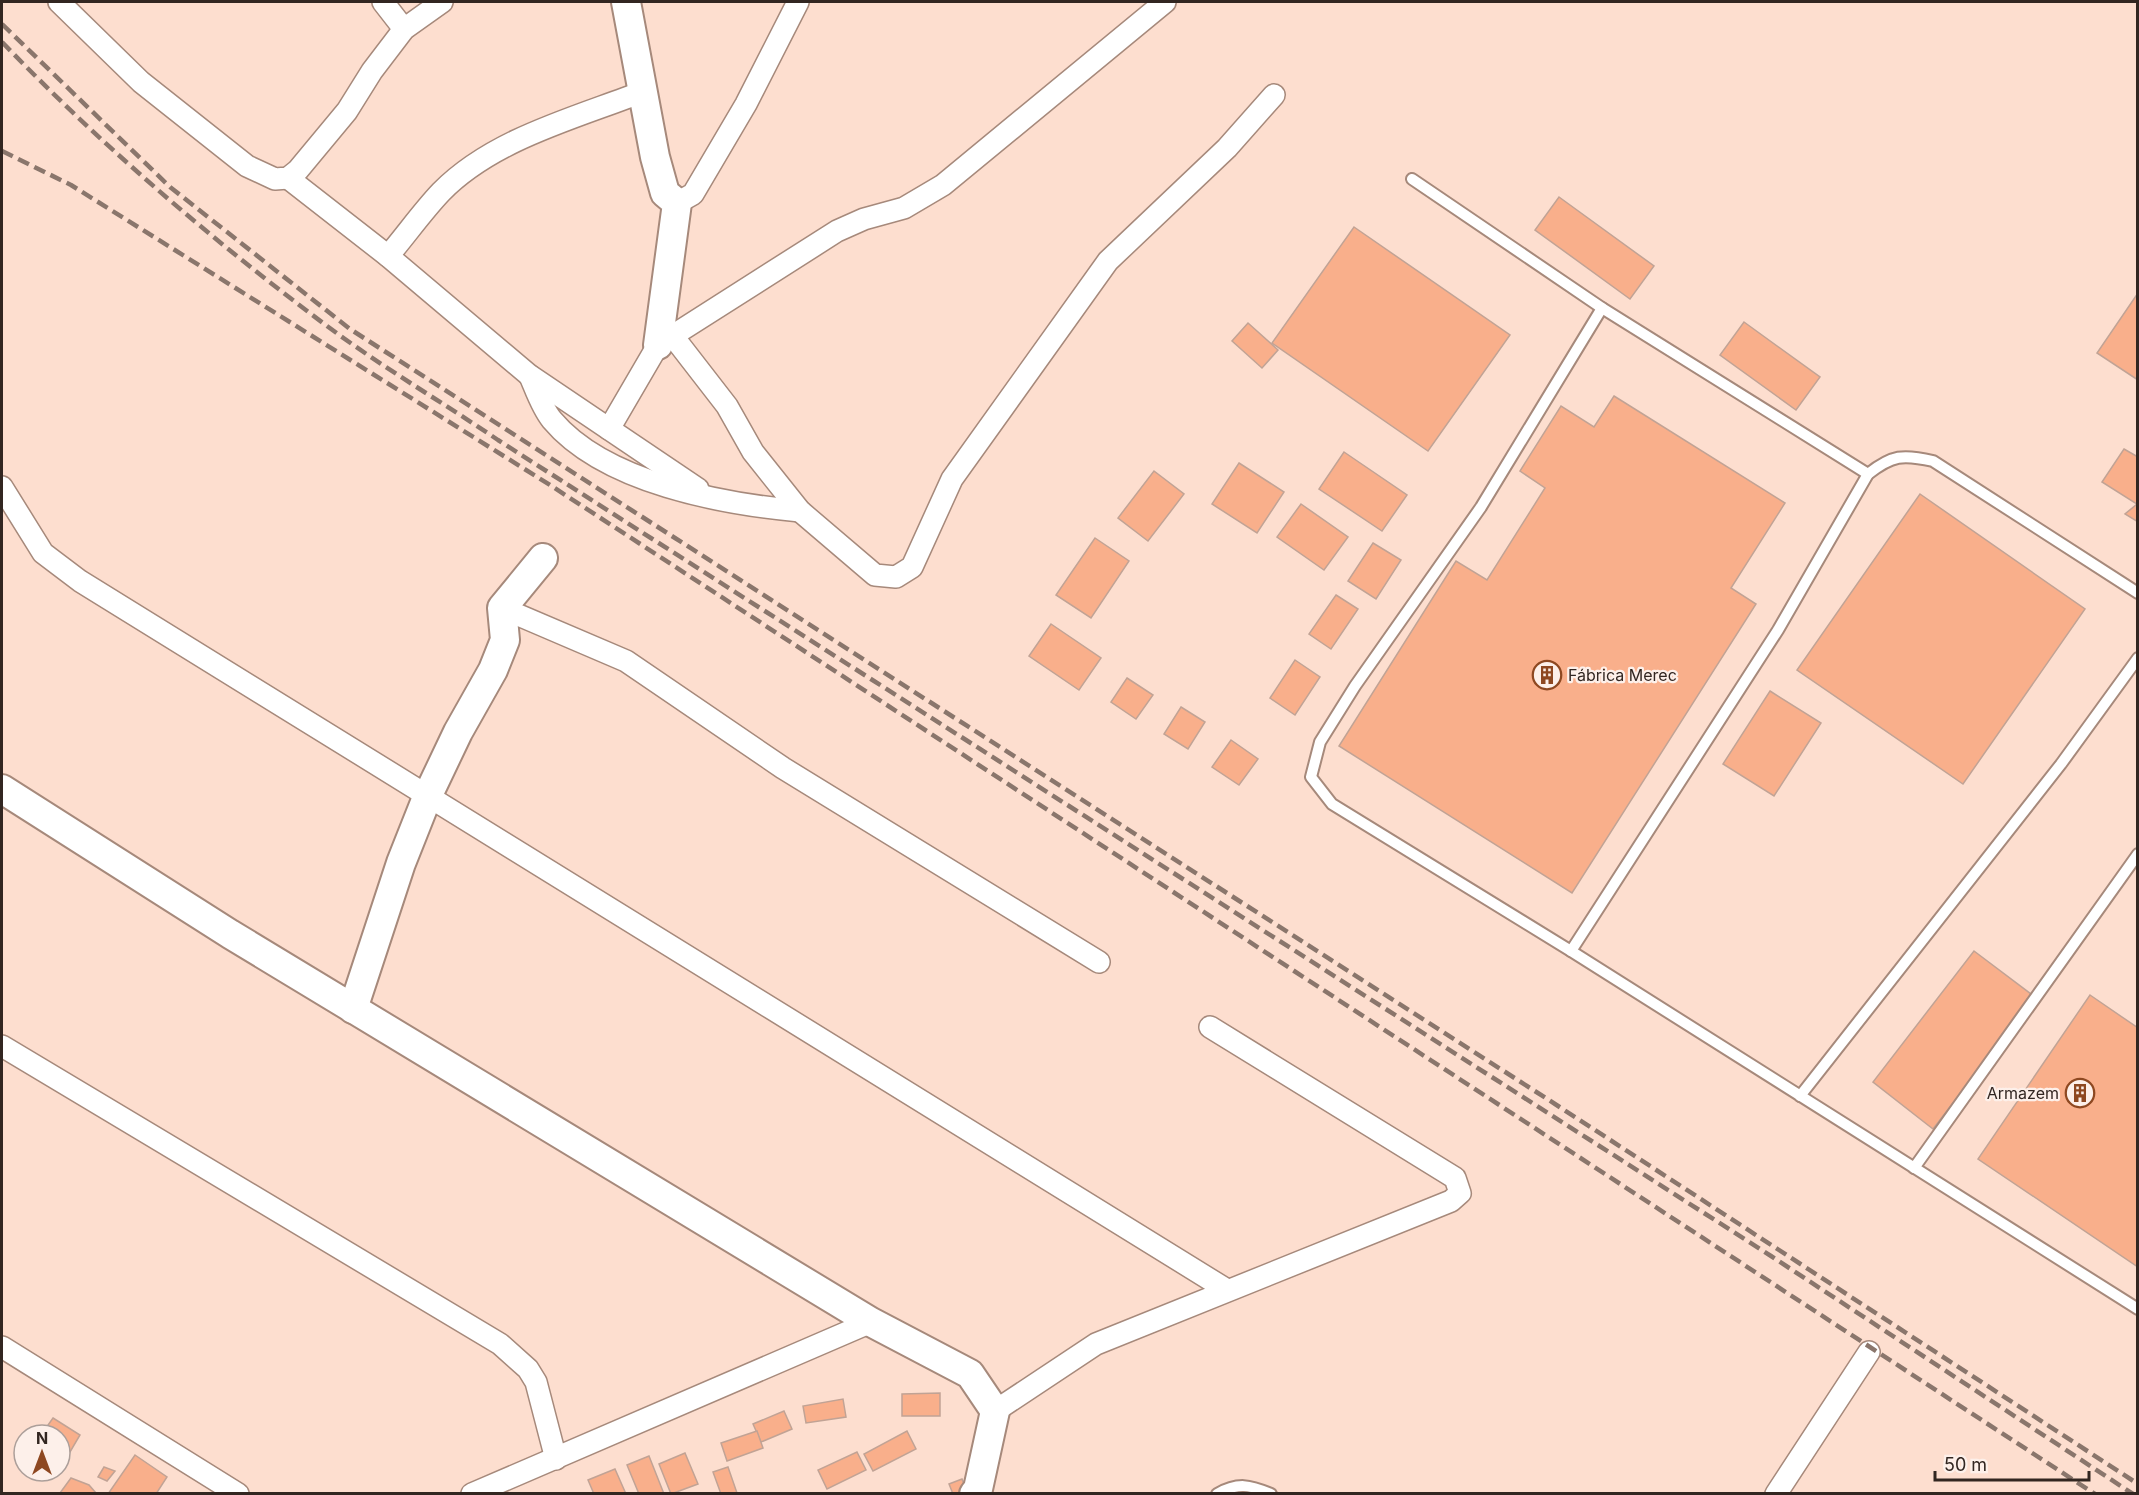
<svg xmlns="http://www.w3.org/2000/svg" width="2139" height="1495" font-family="Inter,sans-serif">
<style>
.building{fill:#f9af8b;stroke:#c1a395;stroke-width:1.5}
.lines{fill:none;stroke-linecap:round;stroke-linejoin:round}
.lane-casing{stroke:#a6897b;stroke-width:14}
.street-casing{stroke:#a6897b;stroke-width:24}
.secondary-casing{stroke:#a6897b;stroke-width:32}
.lane{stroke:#fff;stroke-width:10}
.street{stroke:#fff;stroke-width:21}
.secondary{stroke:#fff;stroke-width:28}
.rail{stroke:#8a766c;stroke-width:4.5;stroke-dasharray:12 6;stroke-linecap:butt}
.labels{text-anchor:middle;stroke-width:4.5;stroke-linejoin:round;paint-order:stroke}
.poi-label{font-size:16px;fill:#322621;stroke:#fdf0ea;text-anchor:start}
</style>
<rect width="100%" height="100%" fill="#fddecf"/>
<!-- building -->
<g class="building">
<polygon points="1559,197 1654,266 1630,299 1535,230"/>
<polygon points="1354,227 1510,335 1428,451 1272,343"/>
<polygon points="2138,293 2138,380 2097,353"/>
<polygon points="1744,322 1820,377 1796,410 1720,355"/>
<polygon points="1248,323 1278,350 1262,368 1232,341"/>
<polygon points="1614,396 1785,503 1731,588 1756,604 1572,893 1339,746 1456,561 1487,580 1545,488 1520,471 1561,406 1594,427"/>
<polygon points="2124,449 2138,457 2138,522 2125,514 2137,504 2102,482"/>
<polygon points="1344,452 1407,495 1382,531 1319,489"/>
<polygon points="1239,463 1284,492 1257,533 1212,504"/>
<polygon points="1154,471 1184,494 1148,541 1118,518"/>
<polygon points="1920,494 2085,609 1963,784 1797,670"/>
<polygon points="1301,504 1348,537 1324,570 1277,537"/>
<polygon points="1095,538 1129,561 1091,618 1056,595"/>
<polygon points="1373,543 1401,560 1376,599 1348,581"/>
<polygon points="1336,595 1358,609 1331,649 1309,634"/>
<polygon points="1051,624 1101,658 1079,690 1029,656"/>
<polygon points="1295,660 1320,677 1295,715 1270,698"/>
<polygon points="1127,678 1153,695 1136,719 1111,702"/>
<polygon points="1770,691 1821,723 1774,796 1723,764"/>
<polygon points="1181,707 1205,722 1188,749 1164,734"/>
<polygon points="1231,740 1258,759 1239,785 1212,767"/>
<polygon points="1974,951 2035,997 1933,1129 1873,1082"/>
<polygon points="2090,995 2138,1028 2138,1267 1978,1159"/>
<polygon points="940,1393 940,1416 902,1416 902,1394"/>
<polygon points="843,1399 846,1417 806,1423 803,1406"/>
<polygon points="784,1411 792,1429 761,1442 753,1424"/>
<polygon points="53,1418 80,1435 60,1469 60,1435 41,1435"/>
<polygon points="757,1431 763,1448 727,1461 721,1443"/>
<polygon points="907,1431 916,1449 873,1471 864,1454"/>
<polygon points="857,1452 866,1470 827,1489 818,1470"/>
<polygon points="685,1453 698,1484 671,1494 659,1464"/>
<polygon points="135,1455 167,1477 156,1494 108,1494"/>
<polygon points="649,1456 664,1494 639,1494 627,1465"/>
<polygon points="104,1467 115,1471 107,1481 98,1477"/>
<polygon points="728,1467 737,1493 721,1494 713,1472"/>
<polygon points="615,1469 626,1494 594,1494 588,1480"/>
<polygon points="71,1478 89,1485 96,1493 60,1493"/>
<polygon points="962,1479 968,1494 953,1494 949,1484"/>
</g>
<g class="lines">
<!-- lane casing -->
<g class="lane-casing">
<g id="lane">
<polyline points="1412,179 1602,308 1868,474"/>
<polyline points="1602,308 1481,507 1355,686 1320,742 1311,777 1332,804 1571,951 2138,1309"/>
<path d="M1571,951L1778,630L1868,474C1892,455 1903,454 1933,461L2138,593"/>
<polyline points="1800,1096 2061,764 2138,658"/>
<polyline points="1914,1168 2138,854"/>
<path d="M1217,1494C1238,1482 1250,1485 1271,1494"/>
</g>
</g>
<!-- street casing -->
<g class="street-casing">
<g id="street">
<polyline points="59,2 141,82 247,166 275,179 288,178 298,170 347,111 372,71 404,29 442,2"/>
<polyline points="383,2 404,29"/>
<polyline points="288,178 388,256 529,375 609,429 658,345 837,231 864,219 904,208 943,185 1165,2"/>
<polyline points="677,203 693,194 746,104 798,2"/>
<path d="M388,256C406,235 422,212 441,192C493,139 575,118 642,92"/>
<polyline points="672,335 727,406 753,452 800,511 875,575 896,577 912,567 952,479 1108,261 1227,148 1274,95"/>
<path d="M530,376C536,390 542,408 552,420C605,483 723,504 800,511"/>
<polyline points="609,429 698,489"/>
<polyline points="2,487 43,553 80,581 1227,1290"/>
<polyline points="502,608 626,661 783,768 1099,962"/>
<polyline points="2,1046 500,1344 528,1369 536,1382 556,1459"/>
<polyline points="2,1347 238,1494"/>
<polyline points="995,1411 1096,1344 1451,1201 1460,1193 1455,1178 1210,1027"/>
<polyline points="472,1494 871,1322"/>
<polyline points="1776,1494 1869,1352"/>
</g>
</g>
<!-- secondary casing -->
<g class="secondary-casing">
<g id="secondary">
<polyline points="626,2 655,157 665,193 677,203 658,345"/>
<polyline points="2,789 230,934 871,1322 970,1374 995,1411 978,1489 974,1494"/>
<polyline points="353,1009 401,863 428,795 458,732 493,670 505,640 502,608 543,558"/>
</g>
</g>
<!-- lane -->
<use href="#lane" class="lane"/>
<!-- street -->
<use href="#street" class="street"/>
<!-- secondary -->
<use href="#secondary" class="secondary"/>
<!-- rail -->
<g class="rail">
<polyline points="2,24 170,187 350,329 1555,1104 2138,1484"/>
<path d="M2,42C102,146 212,240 327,326C382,367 442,402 498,440L1771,1256L2133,1494"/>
<polyline points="2,151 71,185 550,485 2095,1494"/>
</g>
</g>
<!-- icons -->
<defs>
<g id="building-ring" transform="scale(1.5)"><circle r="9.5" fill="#fdf0ea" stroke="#8e4821" stroke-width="1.5"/><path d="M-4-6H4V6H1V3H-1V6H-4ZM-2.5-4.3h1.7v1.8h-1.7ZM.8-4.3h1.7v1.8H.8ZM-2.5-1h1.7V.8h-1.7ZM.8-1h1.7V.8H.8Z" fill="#8e4821"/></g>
</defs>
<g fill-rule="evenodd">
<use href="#building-ring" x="1547" y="675"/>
<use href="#building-ring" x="2080" y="1093"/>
</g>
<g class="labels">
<!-- poi labels -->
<g class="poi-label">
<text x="1568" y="681">Fábrica Merec</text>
<text x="2059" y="1099" text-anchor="end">Armazem</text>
</g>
</g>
<!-- border -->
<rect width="2139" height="1495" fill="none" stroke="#322621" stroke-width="6"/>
<!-- north arrow -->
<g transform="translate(42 1453)"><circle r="28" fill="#fdf0ea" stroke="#ac9f9a" stroke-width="1.5"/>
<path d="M0-4.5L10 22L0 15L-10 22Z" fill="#8e4821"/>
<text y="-9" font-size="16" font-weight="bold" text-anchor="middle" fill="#322621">N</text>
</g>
<!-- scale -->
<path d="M1935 1471v9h154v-9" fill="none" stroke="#322621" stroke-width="3"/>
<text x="1944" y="1471" font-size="18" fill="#322621" stroke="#fdf0ea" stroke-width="4.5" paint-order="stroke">50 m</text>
</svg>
